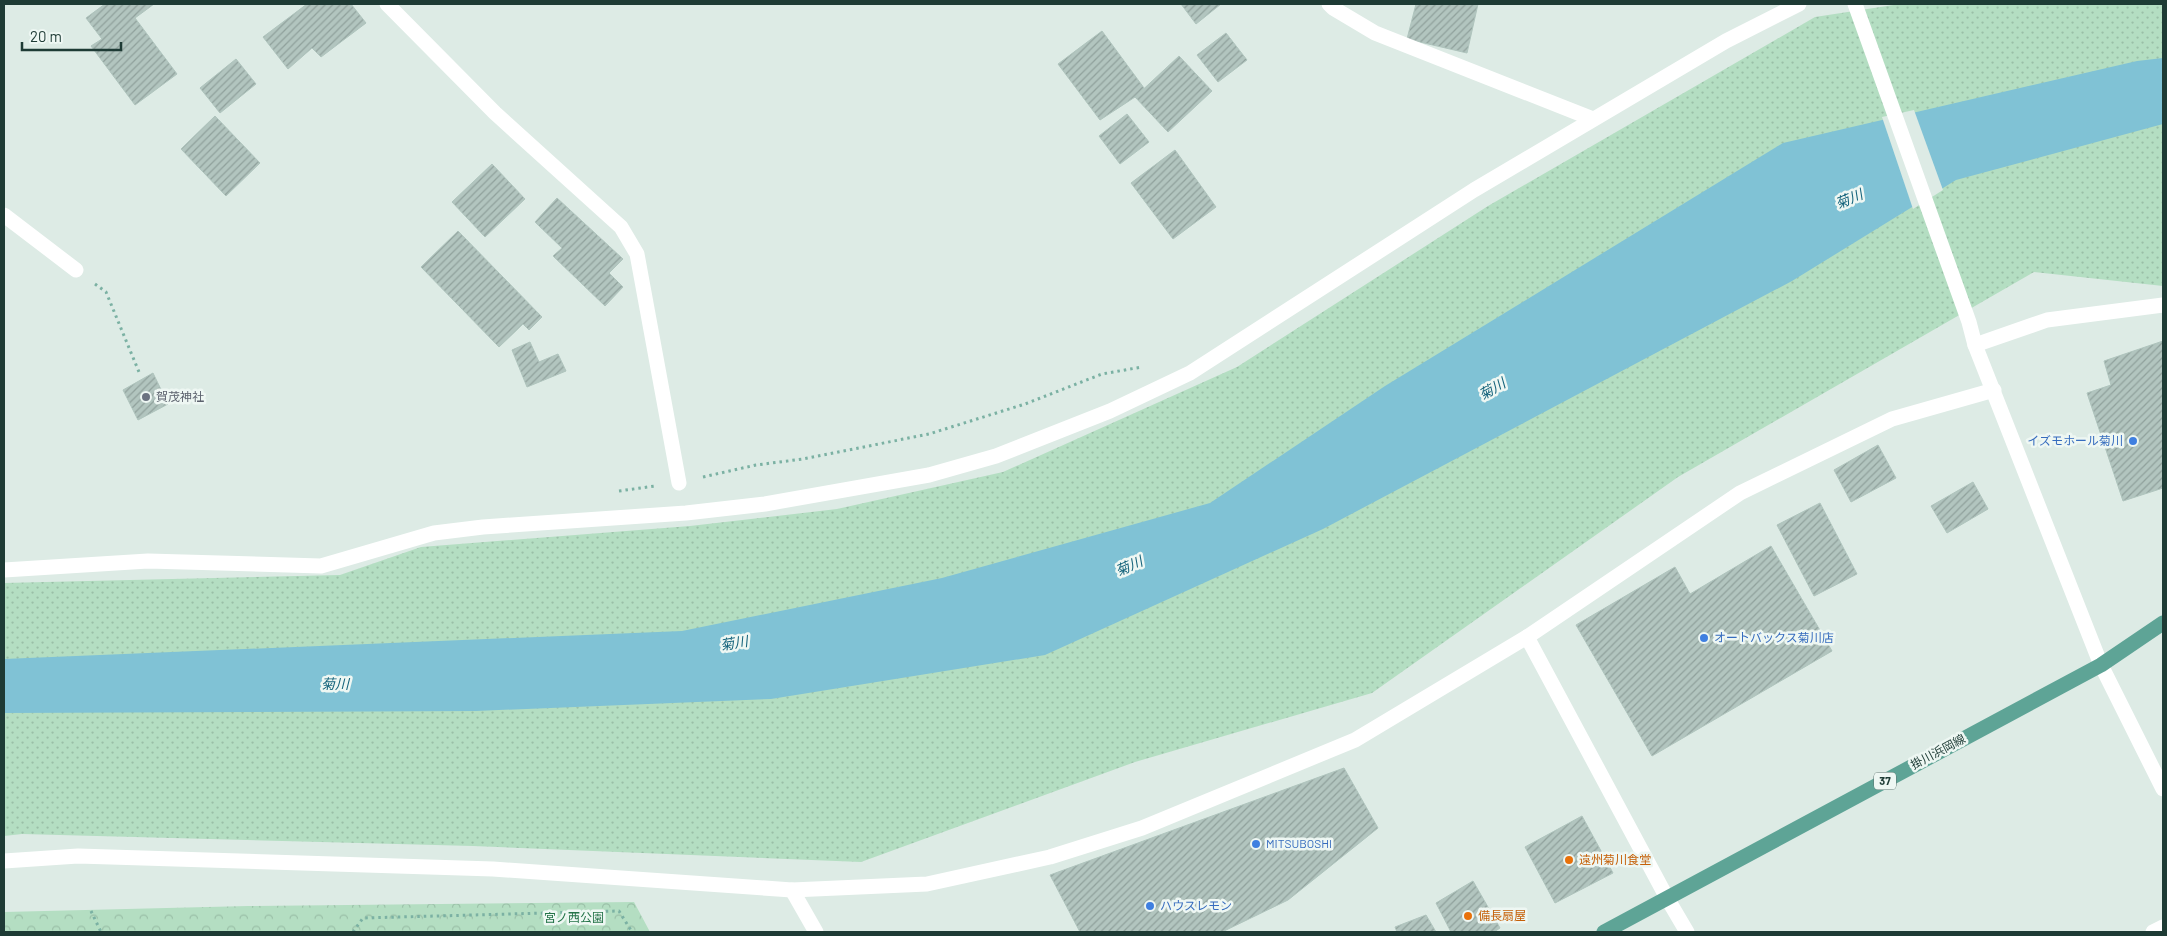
<svg xmlns="http://www.w3.org/2000/svg" width="2167" height="936" font-family="Barlow,'Noto Sans JP',sans-serif">
<style>
.grass{fill:url(#grass-dots)}
.park{fill:url(#park-crowns)}
.water{fill:#80c2d5}
.pier{fill:#ddebe5}
.building{fill:url(#building-hatch);stroke:#afc4bd}
.lines{fill:none;stroke-linecap:round;stroke-linejoin:round}
.path{stroke:#7bb1a3;stroke-width:3;stroke-dasharray:2.5 4;stroke-linecap:butt}
.minor{stroke:#fff;stroke-width:15}
.tertiary{stroke:#fff;stroke-width:15}
.primary{stroke:#5ea496;stroke-width:15}
.worship-dot{fill:#6b7280;stroke:#eef7f3;stroke-width:2}
.shop-dot{fill:#3f7fe0;stroke:#eef7f3;stroke-width:2}
.food-dot{fill:#e8710a;stroke:#eef7f3;stroke-width:2}
.labels{text-anchor:middle;stroke-width:5;stroke-linejoin:round;paint-order:stroke}
.shield{fill:#eef7f3;stroke:#5c736e;stroke-width:1}
.shield-label{font-size:11px;font-weight:bold;fill:#1e3b35}
.worship-label{font-size:12px;fill:#5b616d;stroke:#eef7f3;text-anchor:start}
.shop-label{font-size:12px;fill:#366cbe;stroke:#eef7f3;text-anchor:start}
.street-label{font-size:12px;fill:#1e3b35;stroke:#eef7f3}
.food-label{font-size:12px;fill:#c56008;stroke:#eef7f3;text-anchor:start}
.park-label{font-size:12px;fill:#257449;stroke:#eef7f3}
.water-label{font-size:14px;font-style:italic;fill:#14637b;stroke:#eef7f3}
</style>
<defs>
<pattern id="grass-dots" width="8" height="8" patternUnits="userSpaceOnUse" patternTransform="scale(1.25)"><rect width="8" height="8" fill="#b4dec2"/><path d="M2 2h.1M6 6h.1" fill="none" stroke="#9abfa7" stroke-width="1.8" stroke-linecap="round"/></pattern>
<pattern id="park-crowns" width="20" height="18" patternUnits="userSpaceOnUse" patternTransform="scale(1.25)"><rect width="20" height="18" fill="#b4dec2"/><path d="M2 6a3 3 0 1 1 6 0M12 15a3 3 0 1 1 6 0" fill="none" stroke="#9abfa7"/></pattern>
<pattern id="building-hatch" width="6" height="6" patternUnits="userSpaceOnUse" patternTransform="scale(1.25)"><rect width="6" height="6" fill="#b2c5bf"/><path d="M-1 1l2-2M0 6l6-6M5 7l2-2" fill="none" stroke="#90a19c"/></pattern>
</defs>
<rect width="100%" height="100%" fill="#ddebe5"/>
<!-- grass -->
<polygon class="grass" points="1900,4 2163,4 2163,286 2034,272 1678,477 1372,693 1135,762 861,862 473,846 22,834 4,836 4,583 340,575 421,547 690,526 837,509 1003,472 1237,367 1488,206 1815,17"/>
<!-- park -->
<polygon class="park" points="634,902 650,932 4,932 4,912 248,906"/>
<!-- water -->
<polygon class="water" points="2163,58 2163,124 1956,180 1792,281 1323,529 1045,655 771,699 476,711 4,713 4,659 682,631 942,578 1210,503 1385,386 1783,143 2137,61"/>
<!-- pier -->
<polygon class="pier" points="1914,110 1943,190 1913,209 1882,117"/>
<!-- building -->
<g class="building">
<polygon points="105,4 154,4 135,18 177,74 135,105 91,46 102,39 86,18"/>
<polygon points="307,4 351,4 366,23 321,57 312,48 288,69 263,37"/>
<polygon points="1181,4 1221,4 1196,24"/>
<polygon points="1416,4 1478,4 1467,53 1407,39"/>
<polygon points="1102,31 1144,88 1135,97 1100,120 1058,64"/>
<polygon points="1226,33 1247,60 1218,82 1197,55"/>
<polygon points="1179,56 1212,91 1168,132 1135,97"/>
<polygon points="236,59 256,84 220,113 200,88"/>
<polygon points="1127,114 1149,142 1120,164 1099,136"/>
<polygon points="215,116 260,163 226,196 181,149"/>
<polygon points="1175,150 1216,207 1173,239 1131,183"/>
<polygon points="492,164 525,199 485,237 452,202"/>
<polygon points="557,198 623,259 609,273 623,287 605,306 553,256 562,248 535,222"/>
<polygon points="458,231 542,317 529,330 523,324 499,347 421,267"/>
<polygon points="2163,341 2163,488 2123,501 2087,393 2111,385 2104,361"/>
<polygon points="530,342 539,362 558,354 566,371 527,387 512,350"/>
<polygon points="153,373 168,404 138,420 123,390"/>
<polygon points="1878,445 1896,478 1851,502 1834,470"/>
<polygon points="1973,482 1988,509 1947,533 1931,506"/>
<polygon points="1820,503 1857,574 1814,596 1777,525"/>
<polygon points="1771,546 1832,651 1652,756 1576,625 1675,567 1690,594"/>
<polygon points="1344,768 1378,828 1288,900 1222,932 1080,932 1050,875"/>
<polygon points="1582,816 1613,873 1555,903 1525,847"/>
<polygon points="1473,881 1500,928 1494,932 1451,932 1436,903"/>
<polygon points="1426,915 1436,932 1397,932 1395,927"/>
</g>
<g class="lines">
<!-- path -->
<g class="path">
<polyline points="95,284 106,292 139,372"/>
<polyline points="703,477 756,465 803,459 929,434 1025,404 1102,374 1142,367"/>
<polyline points="619,491 655,486"/>
<polyline points="91,911 101,932"/>
<polyline points="353,932 363,918 619,911 632,932"/>
</g>
<!-- minor -->
<g class="minor">
<polyline points="387,4 495,113 621,227 637,254 679,483"/>
<polyline points="1329,4 1333,8 1375,33 1593,119"/>
<polyline points="4,215 76,270"/>
<polyline points="1975,345 2047,320 2163,305"/>
<polyline points="4,570 148,561 321,566 434,533 483,527 686,513 765,504 929,475 996,456 1110,411 1190,373 1474,190 1726,41 1799,4"/>
<polyline points="1527,637 1667,898 1687,932"/>
<polyline points="4,861 78,856 493,869 792,890 927,884 1050,857 1142,828 1355,740 1527,637 1740,493 1892,419 1994,390"/>
<polyline points="792,890 816,932"/>
<polyline points="2153,932 2163,927"/>
</g>
<!-- tertiary -->
<polyline class="tertiary" points="1855,4 1969,322 1975,345 2101,665 2163,789"/>
<!-- primary -->
<polyline class="primary" points="1604,932 2101,665 2163,623"/>
</g>
<!-- markers -->
<circle class="worship-dot" cx="146" cy="397" r="5"/>
<g class="shop-dot">
<circle cx="2133" cy="441" r="5"/>
<circle cx="1704" cy="638" r="5"/>
<circle cx="1256" cy="844" r="5"/>
<circle cx="1150" cy="906" r="5"/>
</g>
<g class="food-dot">
<circle cx="1569" cy="860" r="5"/>
<circle cx="1468" cy="916" r="5"/>
</g>
<g class="labels">
<!-- shield labels -->
<rect class="shield" x="1874" y="772.5" width="22" height="17" rx="4"/>
<g class="shield-label">
<text x="1885" y="785">37</text>
</g>
<!-- worship labels -->
<g class="worship-label">
<text x="156" y="401">賀茂神社</text>
</g>
<!-- shop labels -->
<g class="shop-label">
<text x="2123" y="445" text-anchor="end">イズモホール菊川</text>
<text x="1714" y="642">オートバックス菊川店</text>
<text x="1266" y="848">MITSUBOSHI</text>
<text x="1160" y="910">ハウスレモン</text>
</g>
<!-- street labels -->
<g class="street-label">
<text transform="translate(1938 752) rotate(-28)" y="4">掛川浜岡線</text>
</g>
<!-- food labels -->
<g class="food-label">
<text x="1579" y="864">遠州菊川食堂</text>
<text x="1478" y="920">備長扇屋</text>
</g>
<!-- park labels -->
<g class="park-label">
<text x="574" y="922">宮ノ西公園</text>
</g>
<!-- water labels -->
<g class="water-label">
<text transform="translate(1849 199) rotate(-23)" y="5">菊川</text>
<text transform="translate(1492 389) rotate(-30)" y="5">菊川</text>
<text transform="translate(1129 566) rotate(-24)" y="5">菊川</text>
<text transform="translate(734 643) rotate(-9)" y="5">菊川</text>
<text x="335" y="689">菊川</text>
</g>
</g>
<!-- border -->
<rect width="2167" height="936" fill="none" stroke="#1e3b35" stroke-width="10"/>
<!-- scale -->
<path d="M22 42v8h99v-8" fill="none" stroke="#1e3b35" stroke-width="2.5"/>
<text x="30" y="42" font-size="15" fill="#1e3b35" stroke="#eef7f3" stroke-width="4" paint-order="stroke">20 m</text>
</svg>
